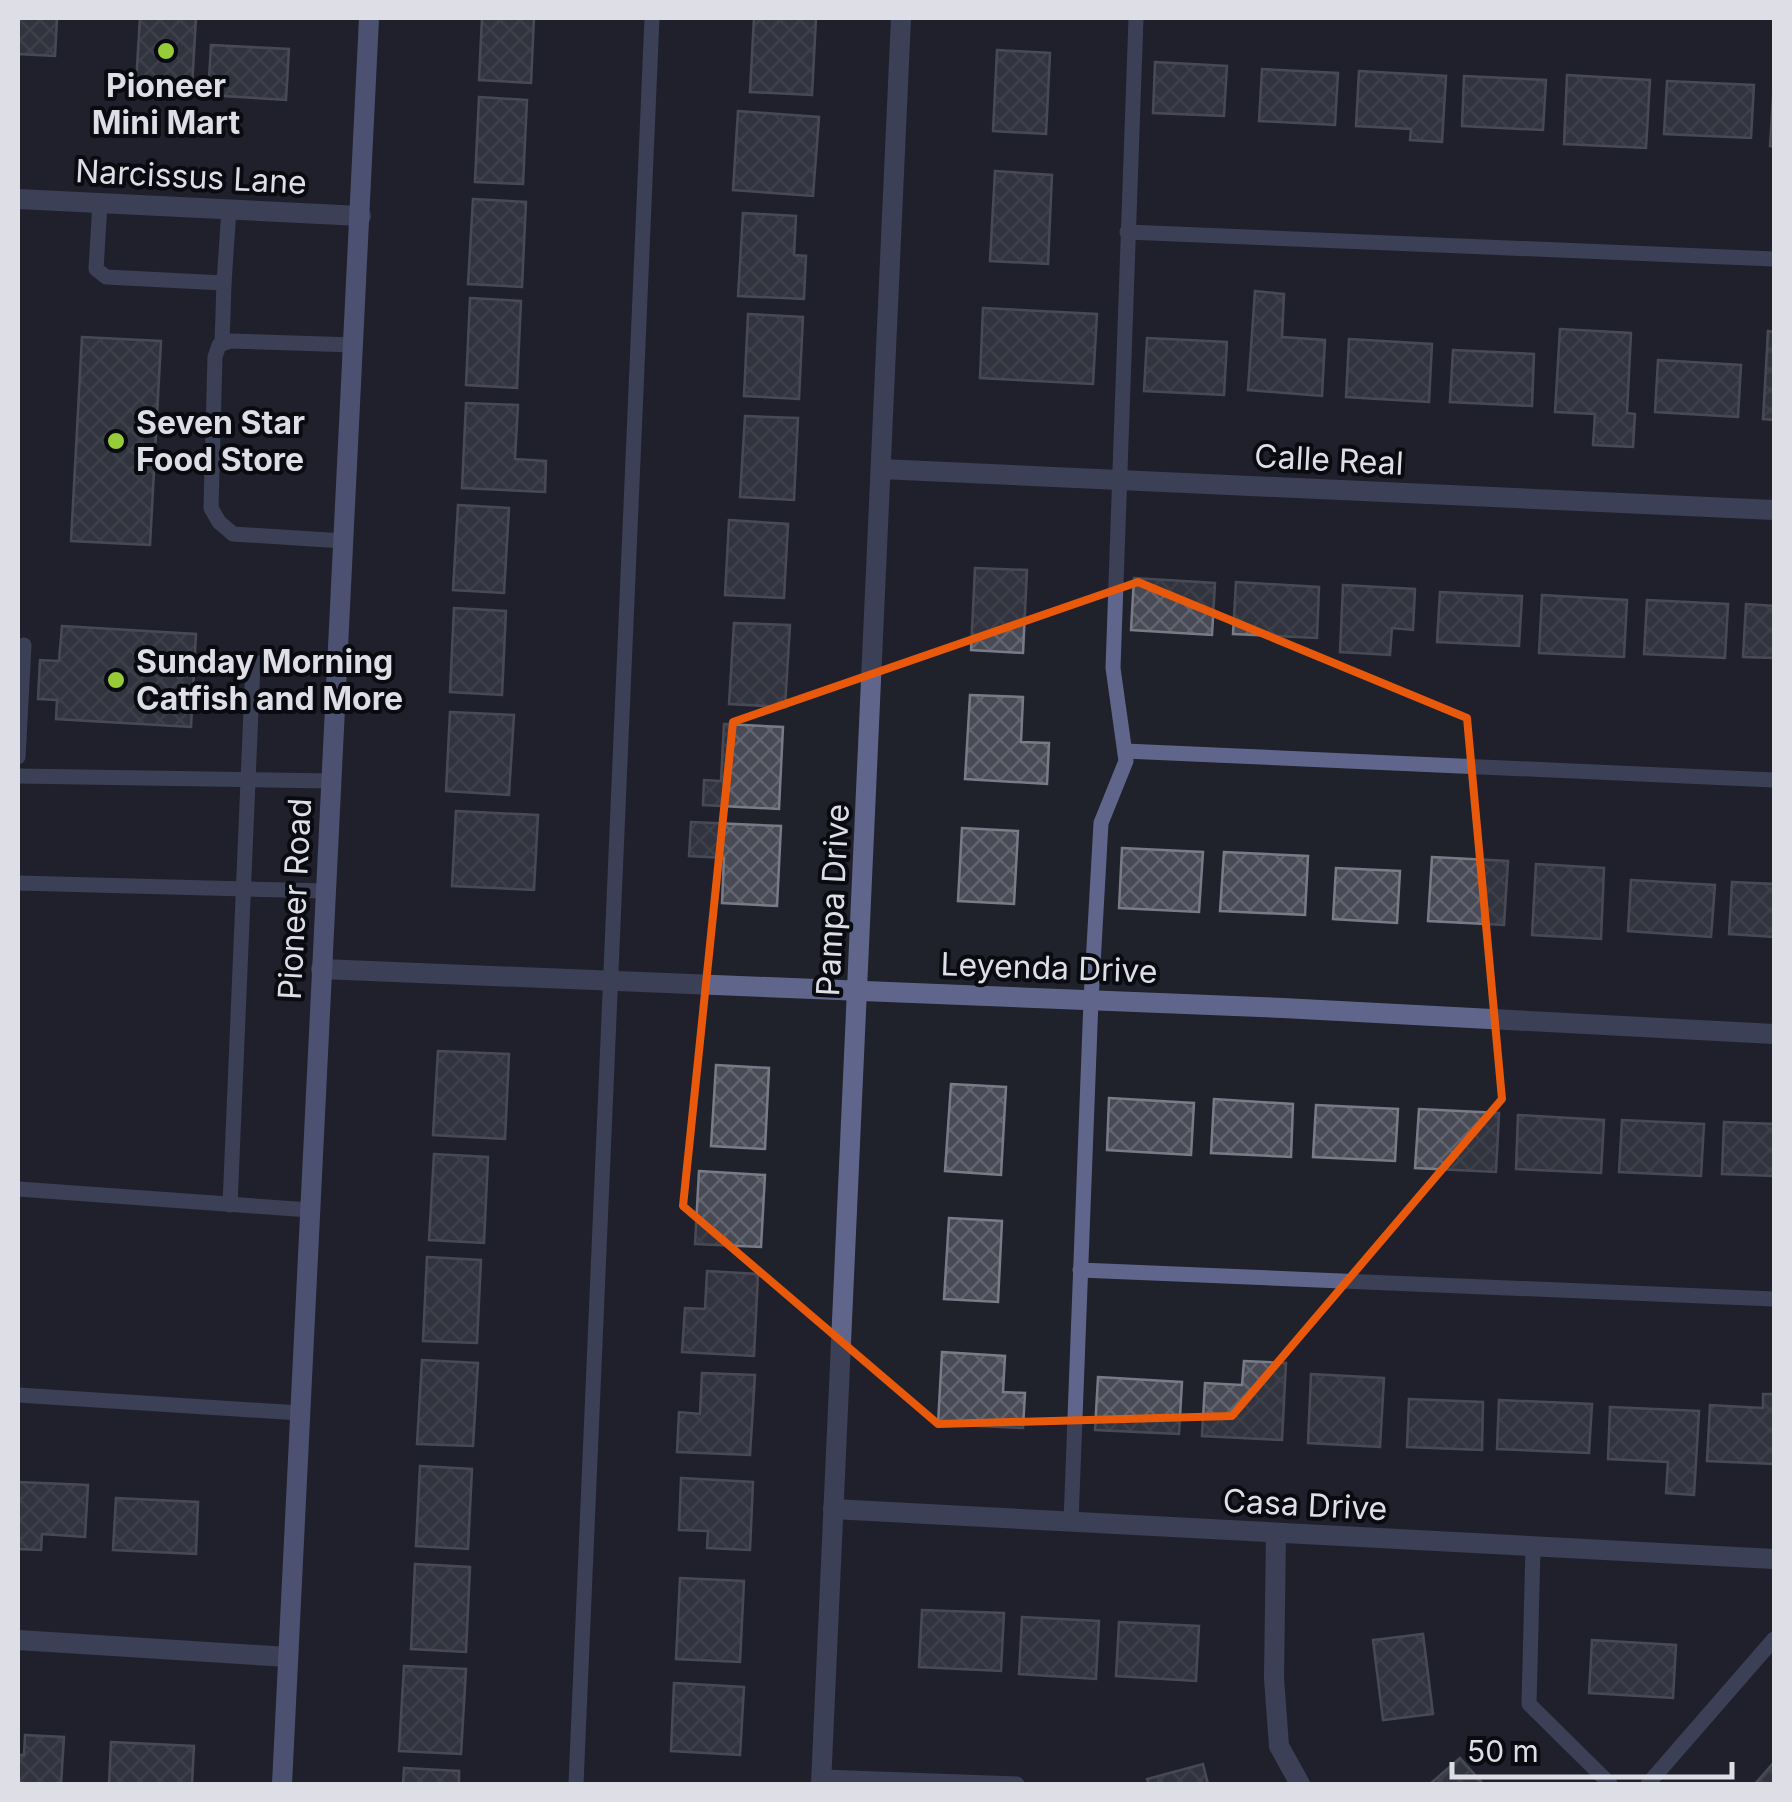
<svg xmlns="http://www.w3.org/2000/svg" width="1792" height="1802" font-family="Inter,sans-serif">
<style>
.building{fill:url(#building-cross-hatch);stroke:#797b88;stroke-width:2.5}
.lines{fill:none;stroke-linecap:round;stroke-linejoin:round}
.service{stroke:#60668b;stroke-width:15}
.minor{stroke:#60668b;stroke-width:20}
.tertiary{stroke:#60668b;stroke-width:20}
.secondary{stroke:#848cc8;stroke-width:20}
.marked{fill:none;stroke:#e8590c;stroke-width:8;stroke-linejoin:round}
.poi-dot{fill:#97cc38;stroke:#0a0b10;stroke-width:4}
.labels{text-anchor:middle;stroke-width:8;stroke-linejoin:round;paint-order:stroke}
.poi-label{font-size:32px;font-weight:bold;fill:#dedfe6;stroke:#0a0b10;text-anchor:start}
.street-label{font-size:32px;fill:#dedfe6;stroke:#0a0b10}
</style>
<defs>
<pattern id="building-cross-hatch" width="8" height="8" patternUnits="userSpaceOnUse" patternTransform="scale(2.5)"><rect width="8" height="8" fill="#484b56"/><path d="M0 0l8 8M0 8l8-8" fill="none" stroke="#62646e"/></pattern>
</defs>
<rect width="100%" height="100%" fill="#1f212b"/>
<!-- building -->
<g class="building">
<polygon points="18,18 57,18 55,56 18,54"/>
<polygon points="140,18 196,18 192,87 136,84"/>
<polygon points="482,18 534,18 531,83 479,80"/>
<polygon points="754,18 816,18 812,95 750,92"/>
<polygon points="211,45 289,49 286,100 208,95"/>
<polygon points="997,50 1050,53 1046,134 993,131"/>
<polygon points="1155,62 1227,66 1224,116 1153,113"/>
<polygon points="1262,69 1338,73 1335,125 1259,121"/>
<polygon points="1359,71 1446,76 1442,142 1410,140 1411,129 1356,126"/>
<polygon points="1567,75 1650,80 1646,148 1564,144"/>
<polygon points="1464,76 1546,80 1543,130 1462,126"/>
<polygon points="1667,81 1754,85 1751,138 1664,134"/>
<polygon points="1774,82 1774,147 1770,146"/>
<polygon points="479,97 527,100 523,184 475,182"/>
<polygon points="738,111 819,117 813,196 733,190"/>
<polygon points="995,171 1052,175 1048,264 990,261"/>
<polygon points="473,199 526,202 522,287 468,284"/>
<polygon points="743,213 796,216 794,255 806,256 804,299 738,296"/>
<polygon points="1255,291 1284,294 1282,337 1325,340 1322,396 1248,390"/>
<polygon points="470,298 521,301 517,388 466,385"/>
<polygon points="983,308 1097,314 1093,384 980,378"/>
<polygon points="748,314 803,317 799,399 744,396"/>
<polygon points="1560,329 1631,333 1627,413 1635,414 1633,447 1593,445 1595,414 1555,412"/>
<polygon points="1768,331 1774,332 1774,420 1763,419"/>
<polygon points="82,337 161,341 150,545 71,541"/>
<polygon points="1147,338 1227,342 1224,395 1144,391"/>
<polygon points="1349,339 1432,344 1429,402 1346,397"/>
<polygon points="1453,350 1534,354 1532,406 1450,402"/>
<polygon points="1658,360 1741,365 1738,417 1655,412"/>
<polygon points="466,403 518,405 515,459 546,461 545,492 462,488"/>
<polygon points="745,416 798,418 794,500 740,497"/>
<polygon points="458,505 509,508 504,593 453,590"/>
<polygon points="729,520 788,524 784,598 725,595"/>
<polygon points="975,568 1027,570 1023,653 971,650"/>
<polygon points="1134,578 1215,583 1212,635 1131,630"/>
<polygon points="1236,582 1319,587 1317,638 1233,634"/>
<polygon points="1343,585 1415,589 1413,630 1392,628 1390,655 1340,652"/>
<polygon points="1440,592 1522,596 1519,646 1437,642"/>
<polygon points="1542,595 1627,600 1624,657 1539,653"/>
<polygon points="1647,600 1728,604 1725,658 1644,654"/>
<polygon points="1746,604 1774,606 1774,658 1743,657"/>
<polygon points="454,608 506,611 502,695 450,692"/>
<polygon points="734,623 790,625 785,707 729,704"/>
<polygon points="62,626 196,634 191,727 56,719 57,700 38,699 40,660 59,661"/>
<polygon points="970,695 1023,697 1021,742 1049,743 1047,784 965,779"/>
<polygon points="450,712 514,715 509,795 446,791"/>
<polygon points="724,724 783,727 779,809 703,805 704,780 721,781"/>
<polygon points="456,811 538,815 534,890 452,886"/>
<polygon points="691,822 781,826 777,906 722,903 724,858 689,856"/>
<polygon points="962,828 1018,831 1014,904 958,901"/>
<polygon points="1122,848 1203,852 1199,912 1119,908"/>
<polygon points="1224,852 1308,856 1305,915 1220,911"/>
<polygon points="1432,857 1508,861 1504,925 1428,921"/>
<polygon points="1536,864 1604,868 1601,939 1532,935"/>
<polygon points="1336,868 1400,871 1397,923 1333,919"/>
<polygon points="1631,880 1715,885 1711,937 1628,931"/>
<polygon points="1732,882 1774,884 1774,937 1729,934"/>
<polygon points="438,1051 509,1054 505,1139 433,1135"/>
<polygon points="716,1065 769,1068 765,1149 711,1146"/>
<polygon points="951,1084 1006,1087 1001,1175 945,1171"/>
<polygon points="1109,1098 1194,1103 1191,1155 1107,1150"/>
<polygon points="1214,1099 1293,1104 1291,1157 1211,1153"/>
<polygon points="1316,1105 1398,1109 1395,1161 1313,1157"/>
<polygon points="1419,1109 1499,1113 1496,1172 1415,1168"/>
<polygon points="1518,1115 1604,1120 1601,1173 1516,1169"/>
<polygon points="1622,1120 1704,1124 1701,1176 1619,1172"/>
<polygon points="1724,1122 1774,1124 1774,1176 1722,1174"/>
<polygon points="434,1154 488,1157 484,1243 429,1240"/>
<polygon points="699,1171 765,1175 761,1247 695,1244"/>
<polygon points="949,1218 1002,1221 998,1302 944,1299"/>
<polygon points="427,1257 481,1260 477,1343 423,1341"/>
<polygon points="707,1271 758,1274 754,1356 682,1352 685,1308 705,1309"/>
<polygon points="942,1352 1005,1356 1003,1392 1025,1393 1023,1428 938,1424"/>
<polygon points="422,1360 478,1363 473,1446 417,1444"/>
<polygon points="1244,1361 1286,1363 1282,1440 1202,1436 1205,1383 1242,1385"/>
<polygon points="702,1373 755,1375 750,1455 677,1452 679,1412 700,1414"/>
<polygon points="1311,1374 1384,1378 1380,1447 1308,1443"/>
<polygon points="1098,1377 1182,1382 1179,1434 1095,1430"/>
<polygon points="1763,1394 1774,1394 1774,1464 1707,1461 1710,1405 1763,1408"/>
<polygon points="1409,1399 1483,1402 1482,1450 1407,1447"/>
<polygon points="1499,1400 1592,1404 1589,1453 1497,1449"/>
<polygon points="1610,1407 1699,1411 1694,1495 1666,1493 1668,1462 1608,1459"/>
<polygon points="420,1466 472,1469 468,1549 416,1546"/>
<polygon points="681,1478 753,1482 750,1550 707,1548 708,1531 679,1530"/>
<polygon points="18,1482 88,1485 85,1537 42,1534 41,1550 18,1549"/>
<polygon points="116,1498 198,1502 196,1554 113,1550"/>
<polygon points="415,1564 470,1567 466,1652 411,1649"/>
<polygon points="680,1578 744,1581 740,1662 676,1659"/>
<polygon points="922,1610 1004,1613 1001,1671 919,1667"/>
<polygon points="1022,1617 1099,1621 1096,1679 1019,1674"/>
<polygon points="1119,1622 1199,1626 1196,1681 1116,1676"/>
<polygon points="1423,1634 1433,1714 1383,1720 1373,1640"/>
<polygon points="1592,1640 1676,1645 1673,1698 1589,1693"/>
<polygon points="404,1666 466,1669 461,1754 399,1751"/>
<polygon points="674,1683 744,1687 740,1755 671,1751"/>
<polygon points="25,1735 64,1737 61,1784 18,1784 18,1755 24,1755"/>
<polygon points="111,1742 194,1746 192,1784 109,1784"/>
<polygon points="1460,1758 1483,1784 1430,1784"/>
<polygon points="1774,1762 1774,1784 1755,1784"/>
<polygon points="1203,1764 1208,1784 1149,1784 1147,1779"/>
<polygon points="404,1768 459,1771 459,1784 403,1784"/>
</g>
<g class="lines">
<!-- service -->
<g class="service">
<polyline points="100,203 96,269 106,277 224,283 222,344"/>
<polyline points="1127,232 1774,259"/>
<polyline points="224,283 229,209"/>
<polyline points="344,541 233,534 219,522 211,508 215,357 219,345 231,341 354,345"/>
<polyline points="1125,751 1774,780"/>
<polyline points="18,757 24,645"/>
<polyline points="18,776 331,781"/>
<polyline points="18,883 325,891"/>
<polyline points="18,1189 310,1210"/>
<polyline points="230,1205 253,663 337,664"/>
<polyline points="1080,1270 1774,1299"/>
<polyline points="18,1395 300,1413"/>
<polyline points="1071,1522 1091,1000 1101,823 1126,761 1113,668 1136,18"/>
<polyline points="1533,1547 1529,1704 1610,1784"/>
<polyline points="822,1777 1017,1784"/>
<polyline points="576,1784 652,18"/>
<polyline points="1648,1784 1774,1639"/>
</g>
<!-- minor -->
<g class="minor">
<polyline points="18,199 361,216"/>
<polyline points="881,469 1774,510"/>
<polyline points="321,969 1283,1008 1774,1034"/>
<polyline points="833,1509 1774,1559"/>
<polyline points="1276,1533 1274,1678 1279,1746 1300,1784"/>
<polyline points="821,1784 901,18"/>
</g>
<!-- tertiary -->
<polyline class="tertiary" points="18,1640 288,1657"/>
<!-- secondary -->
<polyline class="secondary" points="282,1784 369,18"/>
</g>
<!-- marked area -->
<path d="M0 0H1792V1802H0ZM1138,582L1467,718L1502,1099L1232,1416L938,1424L683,1206L733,722Z" fill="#1f212b" fill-opacity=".55" fill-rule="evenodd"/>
<path class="marked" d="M1138,582L1467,718L1502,1099L1232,1416L938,1424L683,1206L733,722Z"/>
<!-- markers -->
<g class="poi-dot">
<circle cx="166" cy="51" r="10"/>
<circle cx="116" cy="441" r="10"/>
<circle cx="116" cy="680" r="10"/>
</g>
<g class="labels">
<!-- poi labels -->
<g class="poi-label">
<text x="166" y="97" text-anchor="middle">Pioneer<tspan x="166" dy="37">Mini Mart</tspan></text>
<text x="136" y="434">Seven Star<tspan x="136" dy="37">Food Store</tspan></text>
<text x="136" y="673">Sunday Morning<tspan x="136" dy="37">Catfish and More</tspan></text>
</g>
<!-- street labels -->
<g class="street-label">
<text transform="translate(191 177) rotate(3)" y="11">Narcissus Lane</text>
<text transform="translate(1329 460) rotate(3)" y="11">Calle Real</text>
<text transform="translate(295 899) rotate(-87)" y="11">Pioneer Road</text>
<text transform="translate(833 900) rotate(-87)" y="11">Pampa Drive</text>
<text transform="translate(1049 968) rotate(2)" y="11">Leyenda Drive</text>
<text transform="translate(1305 1505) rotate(3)" y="11">Casa Drive</text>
</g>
</g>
<!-- border -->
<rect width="1792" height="1802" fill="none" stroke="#dedfe6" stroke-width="40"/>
<!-- scale -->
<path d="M1452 1762v15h280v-15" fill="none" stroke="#dedfe6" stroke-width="5"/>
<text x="1467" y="1762" font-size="30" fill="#dedfe6" stroke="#0a0b10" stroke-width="8" paint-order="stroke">50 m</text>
</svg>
